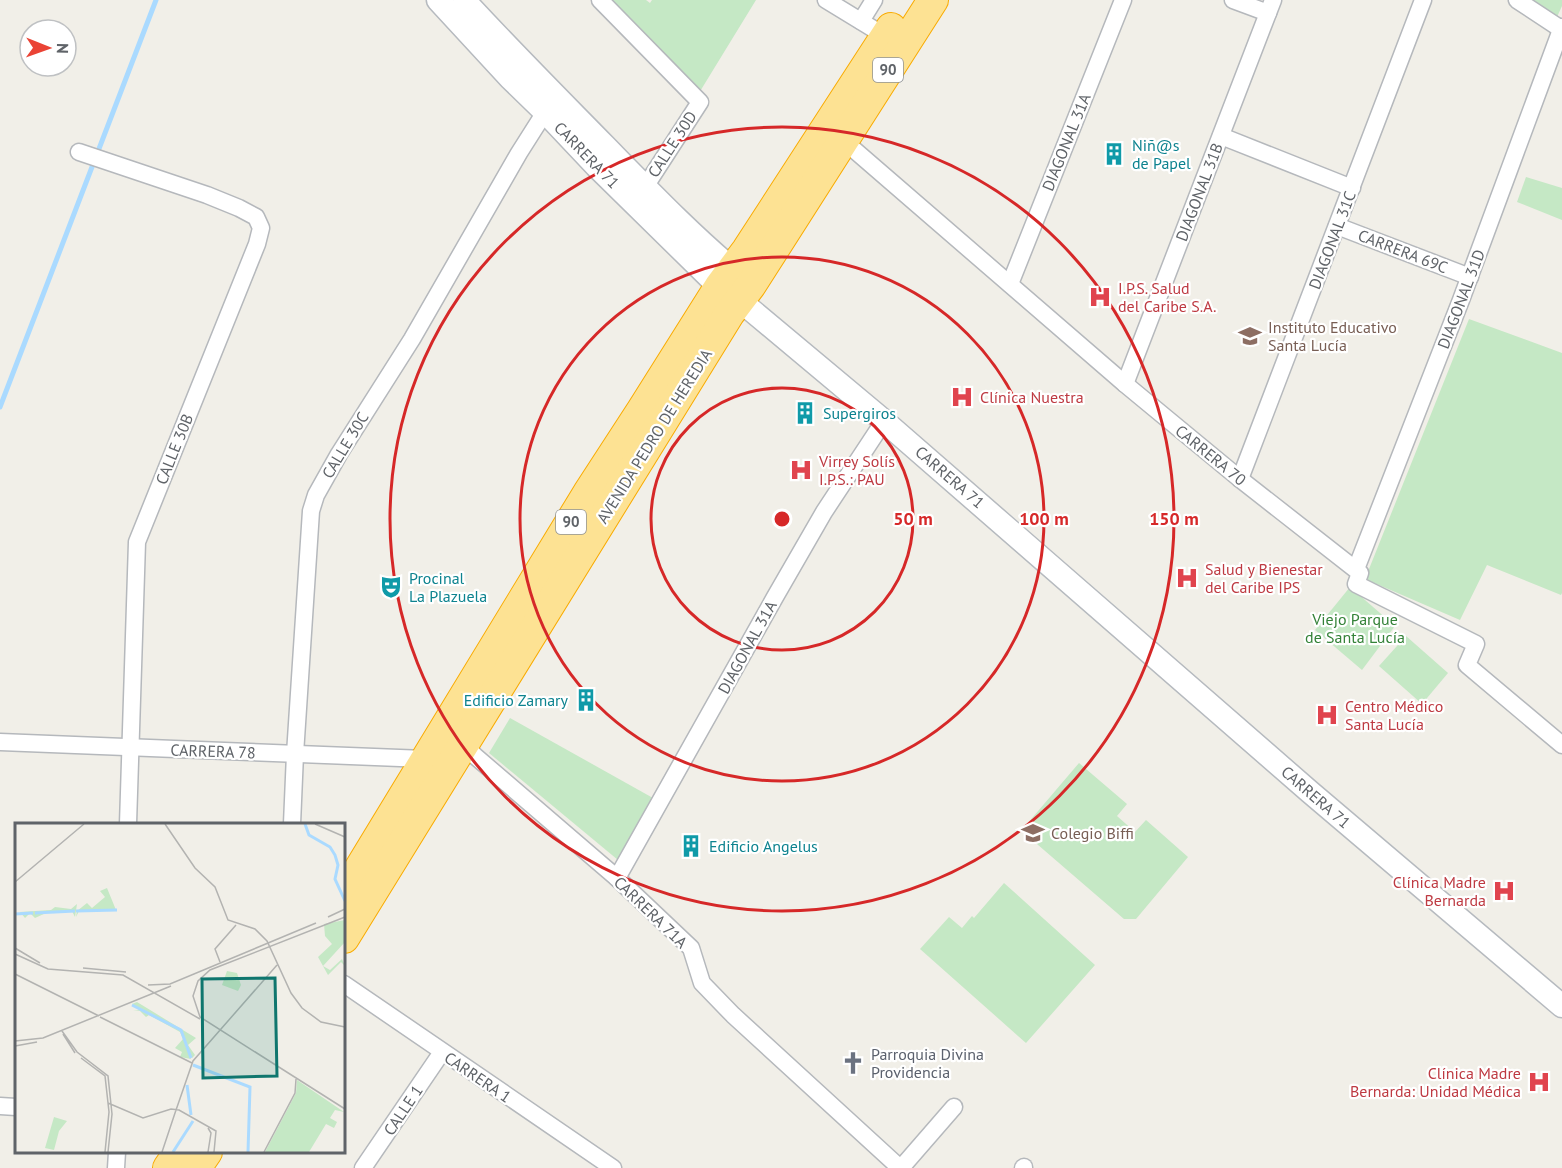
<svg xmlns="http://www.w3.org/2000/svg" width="1562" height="1168" font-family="'PT Sans',sans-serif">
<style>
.green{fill:#c5e8c5}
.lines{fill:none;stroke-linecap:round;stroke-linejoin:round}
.stream{stroke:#aadaff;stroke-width:5}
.street-casing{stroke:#b5b8bc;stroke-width:19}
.secondary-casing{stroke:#b6babf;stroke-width:25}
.highway-casing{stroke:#f9ab00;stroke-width:32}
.street{stroke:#fff;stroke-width:16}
.secondary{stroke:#fff;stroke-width:22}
.highway{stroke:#fde293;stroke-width:30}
.ring{fill:none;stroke:#d62828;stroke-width:3}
.labels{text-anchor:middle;stroke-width:4.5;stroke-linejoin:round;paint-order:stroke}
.shield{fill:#fff;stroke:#8f9295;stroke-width:1.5}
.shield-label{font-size:15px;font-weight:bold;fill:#5f6368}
.street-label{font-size:16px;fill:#5f6368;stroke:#fff}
.culture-label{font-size:16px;fill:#0d838f;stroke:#fff;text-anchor:start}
.health-label{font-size:16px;fill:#be3a42;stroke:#fff;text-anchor:start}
.education-label{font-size:16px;fill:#785e54;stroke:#fff;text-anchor:start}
.park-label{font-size:16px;fill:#348238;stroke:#fff}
.worship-label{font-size:16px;fill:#5b616d;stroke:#fff;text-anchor:start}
.inset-river{fill:none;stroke:#aadaff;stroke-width:3}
.inset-road{fill:none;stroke:#b3b3b1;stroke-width:1.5}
.view{fill:#0f766e;fill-opacity:0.15;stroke:#0f766e;stroke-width:3}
.inset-edge{fill:none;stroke:#5f6368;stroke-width:3}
.centre{fill:#d62828;stroke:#fff;stroke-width:3}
.ring-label{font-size:18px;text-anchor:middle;font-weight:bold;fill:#d62828;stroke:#fff;stroke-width:4.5;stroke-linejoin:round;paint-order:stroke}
</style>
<rect width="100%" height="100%" fill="#f1efe8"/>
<!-- green -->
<g class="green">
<polygon points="607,0 646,0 650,3 652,0 756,0 699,93"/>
<polygon points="1532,0 1562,0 1562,6 1557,17"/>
<polygon points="1526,177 1562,188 1562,220 1517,202"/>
<polygon points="1469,319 1562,353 1562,593 1561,595 1487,565 1460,620 1365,579"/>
<polygon points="1350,587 1395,626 1362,670 1315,630"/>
<polygon points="1406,636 1448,673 1422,704 1379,666"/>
<polygon points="510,718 653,798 618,860 489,753"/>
<polygon points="1079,763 1127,804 1117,816 1135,832 1146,820 1188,857 1136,919 1124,919 1030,838 1027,824"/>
<polygon points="1004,883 1095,965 1026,1043 920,949 949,917 962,928 972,916 974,918"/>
</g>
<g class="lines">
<!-- stream -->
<polyline class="stream" points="0,407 156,0"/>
<!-- street casing -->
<g class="street-casing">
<g id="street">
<polyline points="600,0 700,102 645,187"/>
<polyline points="826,0 885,36"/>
<polyline points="1233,0 1268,13"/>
<polyline points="1517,0 1561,29"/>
<polyline points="861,21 874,0"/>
<polyline points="1221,136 1352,188"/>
<polyline points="844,141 1125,384 1240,479 1360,573 1356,584 1476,644 1467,665 1562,745"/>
<polyline points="79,152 207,195 239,208 256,217 261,228 257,244 137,542 128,824"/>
<polyline points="1337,226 1470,277"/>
<polyline points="1010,284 1123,0"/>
<polyline points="1125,384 1273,0"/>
<polyline points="1240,479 1423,0"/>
<polyline points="1356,569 1461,300 1562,27"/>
<polyline points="0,742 425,759"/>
<polyline points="463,744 475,756 617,878 691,948 702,983 733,1015 900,1168"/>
<polyline points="292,824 295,754 311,511 316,495 339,454 412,339 519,153 545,112"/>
<polyline points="617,878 775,597 824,512 884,421"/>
<polyline points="344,984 613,1168"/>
<polyline points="0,1106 16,1107"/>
<polyline points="116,1168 117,1152"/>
<polyline points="363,1168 442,1052"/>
<polyline points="901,1168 954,1107"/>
<polyline points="1023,1168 1024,1167"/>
</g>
</g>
<!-- secondary casing -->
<g class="secondary-casing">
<g id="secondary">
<polyline points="438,0 510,78 545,112 596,166 709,277 750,309 884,421 1310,792 1562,1006"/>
<path d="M464,0C509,49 557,97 604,145C649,191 694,238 743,278"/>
</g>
</g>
<!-- highway casing -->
<g class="highway-casing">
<g id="highway">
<polyline points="344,894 588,493 642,410 720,286 747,250 891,28"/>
<polyline points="344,938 729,314 751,285 933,0"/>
<polyline points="168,1168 179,1152"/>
<polyline points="196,1168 207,1152"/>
</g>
</g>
<!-- street -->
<use href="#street" class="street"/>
<!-- secondary -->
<use href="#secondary" class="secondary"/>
<!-- highway -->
<use href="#highway" class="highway"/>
</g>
<!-- distance rings -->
<g class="ring">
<circle cx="782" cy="519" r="131"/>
<circle cx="782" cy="519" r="262"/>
<circle cx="782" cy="519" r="392"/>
</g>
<!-- icons -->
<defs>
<g id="building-bare" transform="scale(1.8)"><path d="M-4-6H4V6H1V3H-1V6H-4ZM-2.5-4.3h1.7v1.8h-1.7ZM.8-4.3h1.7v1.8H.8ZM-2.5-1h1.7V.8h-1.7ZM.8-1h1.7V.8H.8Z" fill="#0f9aa8" stroke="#fff" stroke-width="2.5" paint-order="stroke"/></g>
<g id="hospital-bare" transform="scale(1.8)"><path d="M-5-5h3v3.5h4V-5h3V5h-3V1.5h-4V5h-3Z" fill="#e0444e" stroke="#fff" stroke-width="2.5" paint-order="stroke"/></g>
<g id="school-bare" transform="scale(1.8)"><path d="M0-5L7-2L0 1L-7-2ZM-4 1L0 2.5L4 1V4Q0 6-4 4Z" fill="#8d6e63" stroke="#fff" stroke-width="2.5" paint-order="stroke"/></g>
<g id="theatre-bare" transform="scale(1.8)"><path d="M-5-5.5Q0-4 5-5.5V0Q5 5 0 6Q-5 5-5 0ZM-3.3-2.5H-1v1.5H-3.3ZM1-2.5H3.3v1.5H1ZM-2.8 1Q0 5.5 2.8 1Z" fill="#0f9aa8" stroke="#fff" stroke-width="2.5" paint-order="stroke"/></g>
<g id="church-bare" transform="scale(1.8)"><path d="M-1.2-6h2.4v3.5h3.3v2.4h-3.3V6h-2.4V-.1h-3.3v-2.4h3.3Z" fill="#6b7280" stroke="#fff" stroke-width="2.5" paint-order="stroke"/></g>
</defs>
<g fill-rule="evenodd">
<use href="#building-bare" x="1114" y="154"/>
<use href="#hospital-bare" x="1100" y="297"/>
<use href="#school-bare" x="1250" y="336"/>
<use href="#hospital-bare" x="962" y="397"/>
<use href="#building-bare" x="805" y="413"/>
<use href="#hospital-bare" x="801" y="470"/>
<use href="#hospital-bare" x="1187" y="578"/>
<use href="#theatre-bare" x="391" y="587"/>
<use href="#building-bare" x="586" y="700"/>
<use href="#hospital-bare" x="1327" y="715"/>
<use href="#school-bare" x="1033" y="833"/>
<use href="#building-bare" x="691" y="846"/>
<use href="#hospital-bare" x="1504" y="891"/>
<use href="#church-bare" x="853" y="1063"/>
<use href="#hospital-bare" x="1539" y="1082"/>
</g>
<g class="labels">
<!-- shield labels -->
<g class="shield">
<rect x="873" y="58" width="30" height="24" rx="4.5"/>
<rect x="556" y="510" width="30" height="24" rx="4.5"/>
</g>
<g class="shield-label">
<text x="888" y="75">90</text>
<text x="571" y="527">90</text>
</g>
<!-- street labels -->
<g class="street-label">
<text transform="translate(1066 142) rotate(-68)" y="6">DIAGONAL 31A</text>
<text transform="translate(672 144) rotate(-57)" y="6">CALLE 30D</text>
<text transform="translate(587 155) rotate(46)" y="6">CARRERA 71</text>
<text transform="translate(1199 192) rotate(-69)" y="6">DIAGONAL 31B</text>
<text transform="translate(1332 240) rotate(-69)" y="6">DIAGONAL 31C</text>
<text transform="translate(1403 251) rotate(21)" y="6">CARRERA 69C</text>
<text transform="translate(1461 299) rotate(-69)" y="6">DIAGONAL 31D</text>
<text transform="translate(654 436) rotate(-58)" y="6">AVENIDA PEDRO DE HEREDIA</text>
<text transform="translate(345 445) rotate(-59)" y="6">CALLE 30C</text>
<text transform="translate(174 449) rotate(-68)" y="6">CALLE 30B</text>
<text transform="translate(1211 455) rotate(39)" y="6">CARRERA 70</text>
<text transform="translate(950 477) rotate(41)" y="6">CARRERA 71</text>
<text transform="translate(747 647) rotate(-61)" y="6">DIAGONAL 31A</text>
<text transform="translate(213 751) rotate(2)" y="6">CARRERA 78</text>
<text transform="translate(1316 797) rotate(41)" y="6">CARRERA 71</text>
<text transform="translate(651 912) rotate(44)" y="6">CARRERA 71A</text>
<text transform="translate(478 1077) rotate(34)" y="6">CARRERA 1</text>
<text transform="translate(403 1110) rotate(-56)" y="6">CALLE 1</text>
</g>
<!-- culture labels -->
<g class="culture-label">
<text x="1132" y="151">Niñ@s<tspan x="1132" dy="18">de Papel</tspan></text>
<text x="823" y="419">Supergiros</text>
<text x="409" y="584">Procinal<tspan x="409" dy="18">La Plazuela</tspan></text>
<text x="568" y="706" text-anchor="end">Edificio Zamary</text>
<text x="709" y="852">Edificio Angelus</text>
</g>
<!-- health labels -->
<g class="health-label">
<text x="1118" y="294">I.P.S. Salud<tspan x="1118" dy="18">del Caribe S.A.</tspan></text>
<text x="980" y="403">Clínica Nuestra</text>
<text x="819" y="467">Virrey Solís<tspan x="819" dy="18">I.P.S.: PAU</tspan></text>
<text x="1205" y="575">Salud y Bienestar<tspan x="1205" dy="18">del Caribe IPS</tspan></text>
<text x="1345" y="712">Centro Médico<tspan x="1345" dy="18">Santa Lucía</tspan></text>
<text x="1486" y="888" text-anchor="end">Clínica Madre<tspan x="1486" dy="18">Bernarda</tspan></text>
<text x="1521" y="1079" text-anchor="end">Clínica Madre<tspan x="1521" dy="18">Bernarda: Unidad Médica</tspan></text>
</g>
<!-- education labels -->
<g class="education-label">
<text x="1268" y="333">Instituto Educativo<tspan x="1268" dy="18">Santa Lucía</tspan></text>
<text x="1051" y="839">Colegio Biffi</text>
</g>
<!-- park labels -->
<g class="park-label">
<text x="1355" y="625">Viejo Parque<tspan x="1355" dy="18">de Santa Lucía</tspan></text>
</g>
<!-- worship labels -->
<g class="worship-label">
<text x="871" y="1060">Parroquia Divina<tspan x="871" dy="18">Providencia</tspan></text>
</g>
</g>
<!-- overview -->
<g transform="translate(15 823)">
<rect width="330" height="330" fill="#f1efe8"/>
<path d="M92,65L101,87L64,88L61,94L62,88L72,80L77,85L90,74L85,68ZM62,81L60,94L57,88L31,90L20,95L15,90L10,95L5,89L36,87L40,84L56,86ZM330,97V119L308,143L315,147L327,136L330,143L326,139L313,152L303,134L317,121L310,113L309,101ZM212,148L222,150L226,162L223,168L207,162ZM122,179L181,215L173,222L180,232L177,235L166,207L176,236L165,234L167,229L160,225L168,216L165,209L134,192L131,194L125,188H118L126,187L159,203L117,181ZM282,257L329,289L320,287L315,295L322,299L319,305L311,301L294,329H250L281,270ZM39,294L52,298L44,308L39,327L30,325Z" fill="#c5e8c5"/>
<path class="inset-river" d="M290,1L294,12L315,24L320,32L323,42L320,56L330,78M61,88L102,87M20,90L60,88M0,91L18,90M117,182L166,207L176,235M178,242L235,264L233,329M172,262L176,292M158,329L178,298"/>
<path class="inset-road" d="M150,1L180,45L200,64L213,97L240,106L252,118L276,170L287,185L306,199L330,204M300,1L330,14M0,59L69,1M313,94L330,86M330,94L195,147L183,158L178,173L185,194L330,286M0,125L25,140M0,131L33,146L108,152L185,196M205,139L200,126L221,102M68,145L111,149M0,151L84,193M133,162L155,161L301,100M85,194L177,240M47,208L62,229L93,253L97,291L93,329M48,211L60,230M0,218L28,215L156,163M0,223L22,219M66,235L90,253L94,289L90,329M93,280L128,295L156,286L164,287L201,308L199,329M160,290L178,238L262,142M147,329L160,290M193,329L196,310L193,305M249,329L280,270L281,256"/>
<path class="view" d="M260,155L262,253L188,255L187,156Z"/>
<rect width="330" height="330" class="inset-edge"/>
</g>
<circle cx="782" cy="519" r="9" class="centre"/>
<g class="ring-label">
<text x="913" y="525">50 m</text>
<text x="1044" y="525">100 m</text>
<text x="1174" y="525">150 m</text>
</g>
<!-- north arrow -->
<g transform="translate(48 48) rotate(91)"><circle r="28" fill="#ffffff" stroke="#bfc1c3" stroke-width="1.5"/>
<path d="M0-4.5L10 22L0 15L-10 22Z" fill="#ea4335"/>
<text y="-9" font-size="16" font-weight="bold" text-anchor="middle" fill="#5f6368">N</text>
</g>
</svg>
